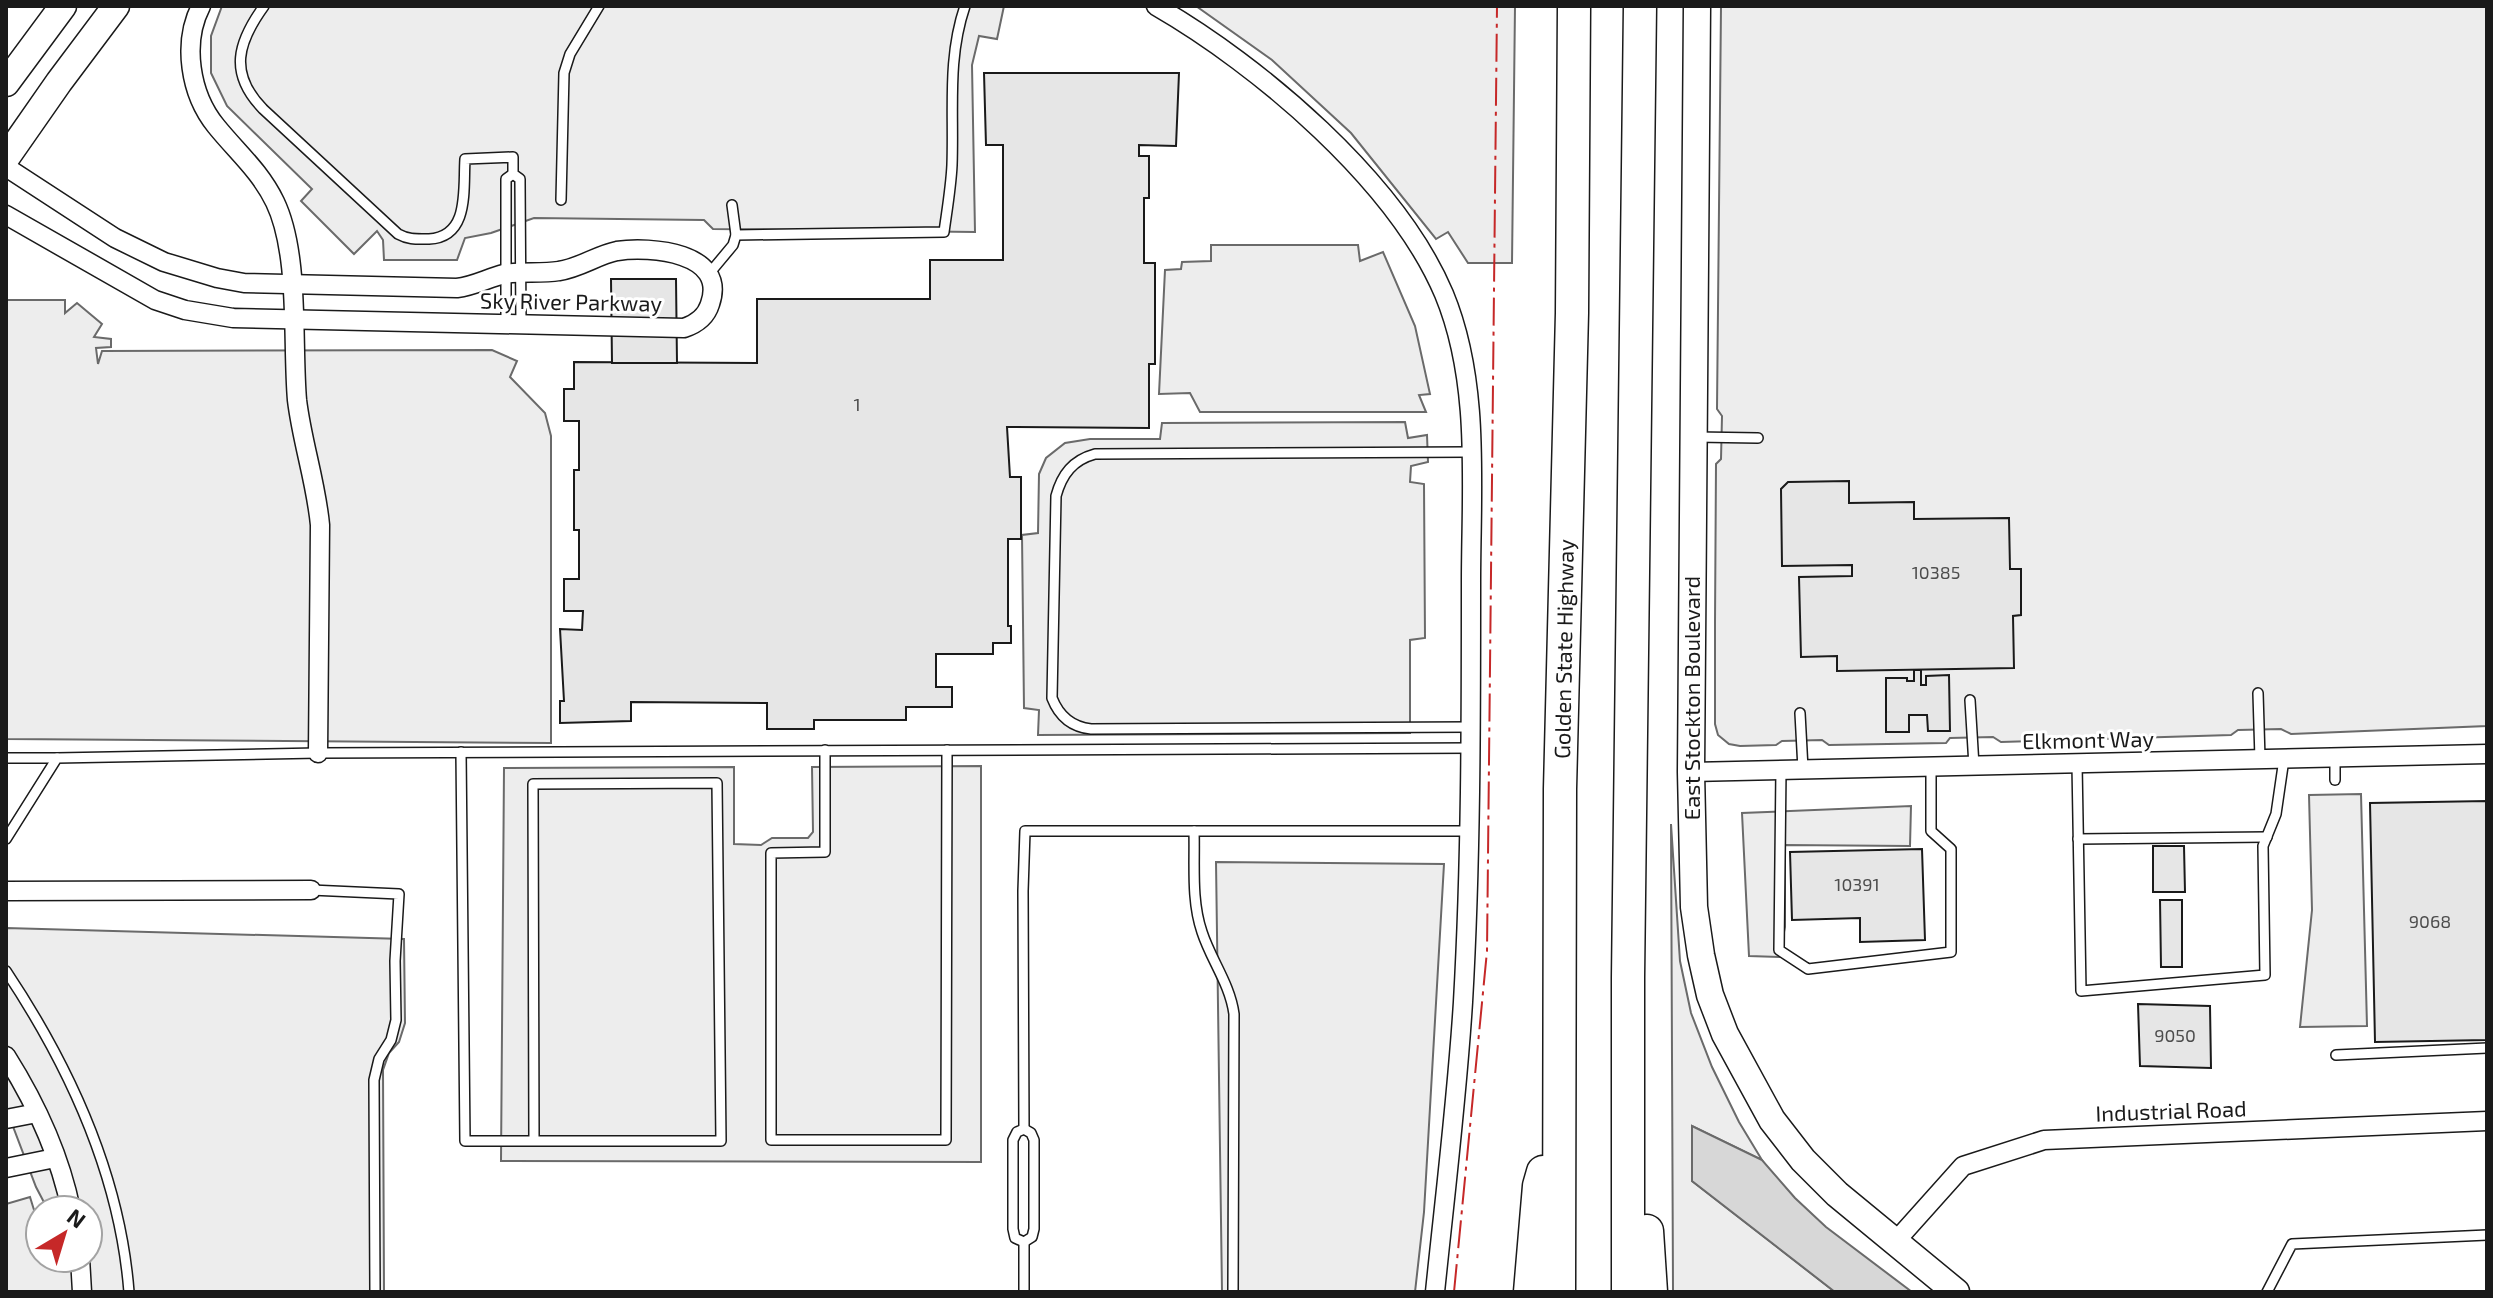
<svg xmlns="http://www.w3.org/2000/svg" width="2493" height="1298" font-family="'Exo 2',sans-serif">
<style>
.built{fill:#ededed;stroke:#6a6a6a;stroke-width:2;fill-rule:evenodd}
.water{fill:#d7d7d7;stroke:#6a6a6a;stroke-width:2}
.building{fill:#e6e6e6;stroke:#1a1a1a;stroke-width:2}
.lines{fill:none;stroke-linecap:round;stroke-linejoin:round}
.service-casing{stroke:#1a1a1a;stroke-width:12}
.minor-casing{stroke:#1a1a1a;stroke-width:21}
.secondary-casing{stroke:#1a1a1a;stroke-width:29}
.motorway-casing{stroke:#1a1a1a;stroke-width:35}
.service{stroke:#fff;stroke-width:9}
.minor{stroke:#fff;stroke-width:18}
.secondary{stroke:#fff;stroke-width:26}
.motorway{stroke:#fff;stroke-width:32}
.power{stroke:#c62828;stroke-width:2;stroke-dasharray:28 6 4 6;stroke-linecap:butt}
.labels{text-anchor:middle;stroke-width:6;stroke-linejoin:round;paint-order:stroke}
.number-label{font-size:18px;fill:#4d4d4d}
.street-label{font-size:22px;fill:#1a1a1a;stroke:#fff}
</style>
<rect width="100%" height="100%" fill="#fff"/>
<!-- built -->
<g class="built">
<polygon points="222,6 1004,6 997,39 979,36 972,65 975,232 713,229 704,220 534,218 491,233 465,238 457,260 384,260 383,240 377,231 354,254 301,201 312,189 227,106 211,73 211,36"/>
<polygon points="1196,6 1515,6 1512,263 1468,263 1448,232 1436,239 1351,133 1272,60"/>
<polygon points="1721,6 2487,6 2487,726 2291,734 2281,729 2238,730 2231,735 2001,742 1993,737 1950,738 1946,743 1829,745 1822,740 1782,741 1776,745 1740,746 1729,744 1718,735 1715,724 1715,623 1716,464 1721,459 1722,416 1717,409"/>
<polygon points="1211,245 1358,245 1360,261 1383,252 1415,326 1430,394 1419,395 1426,412 1200,412 1190,393 1159,394 1165,270 1181,269 1182,262 1211,261"/>
<polygon points="6,300 65,300 65,313 77,303 102,324 94,337 111,339 111,347 96,348 98,364 102,351 492,350 517,361 510,377 545,413 551,436 551,743 6,739"/>
<polygon points="1405,422 1408,438 1427,435 1428,462 1411,466 1410,482 1424,484 1425,638 1410,640 1410,733 1038,735 1039,710 1024,708 1022,535 1038,533 1039,474 1046,458 1065,443 1090,439 1160,439 1162,423"/>
<polygon points="981,766 981,1162 501,1161 504,768 734,767 734,844 761,845 772,838 808,838 813,832 812,767"/>
<polygon points="2361,794 2367,1026 2300,1027 2312,910 2309,795"/>
<polygon points="1911,806 1910,846 1785,845 1785,927 1779,957 1749,956 1742,813"/>
<polygon points="1671,824 1680,961 1691,1013 1712,1067 1739,1122 1762,1160 1692,1126 1692,1181 1835,1292 1673,1292"/>
<polygon points="1216,862 1444,864 1424,1212 1415,1292 1222,1292"/>
<path d="M6,928L404,939L405,1023L399,1042L389,1053L383,1070L384,1292H6V1204L30,1197L34,1210L47,1208L36,1187L6,1108ZM40,1210H88V1258H40Z"/>
</g>
<!-- water -->
<polygon class="water" points="1692,1126 1762,1160 1795,1198 1826,1227 1912,1292 1835,1292 1692,1181"/>
<!-- building -->
<g class="building">
<polygon points="984,73 1179,73 1176,146 1139,145 1139,156 1149,156 1149,198 1144,198 1144,263 1155,263 1155,364 1149,364 1149,428 1007,427 1010,477 1021,477 1021,539 1008,539 1008,626 1011,626 1011,643 993,643 993,654 936,654 936,687 952,687 952,707 906,707 906,720 814,720 814,729 767,729 767,703 631,702 631,721 560,723 560,701 564,701 560,629 582,630 583,611 564,611 564,579 579,579 579,530 574,530 574,470 579,470 579,421 564,421 564,389 574,389 574,362 757,363 757,299 930,299 930,260 1003,260 1003,145 986,145"/>
<polygon points="611,279 676,279 677,363 612,363"/>
<polygon points="1849,481 1849,503 1914,502 1914,519 2009,518 2010,569 2021,569 2021,615 2013,616 2014,668 1837,671 1837,656 1801,657 1799,577 1852,576 1852,565 1782,566 1781,489 1788,482"/>
<polygon points="1914,670 1921,670 1921,685 1926,685 1926,676 1949,675 1950,731 1928,731 1927,715 1909,715 1909,732 1886,732 1886,678 1907,678 1907,681 1914,681"/>
<polygon points="2487,801 2487,1040 2375,1042 2370,803"/>
<polygon points="2153,846 2184,846 2185,892 2153,892"/>
<polygon points="1922,849 1925,940 1860,942 1860,918 1792,920 1790,852"/>
<polygon points="2160,900 2182,900 2182,967 2161,967"/>
<polygon points="2138,1004 2210,1006 2211,1068 2140,1066"/>
</g>
<g class="lines">
<!-- service casing -->
<g class="service-casing">
<g id="service">
<path d="M264,6C238,42 228,73 263,109L398,234C409,240 417,239 429,239C470,237 463,189 465,159L513,157V174L520,179V183L521,326"/>
<polyline points="561,200 564,73 570,54 599,6"/>
<path d="M736,235L944,232C947,210 951,187 952,165C954,110 947,59 965,6"/>
<polyline points="708,275 733,245 736,235 732,205"/>
<polyline points="506,325 506,179 513,174"/>
<polyline points="1696,437 1758,438"/>
<path d="M1470,452L1095,454C1073,460 1062,474 1056,496L1052,698C1059,716 1072,727 1091,729L1471,727"/>
<polyline points="2258,693 2260,759"/>
<polyline points="1970,700 1974,766"/>
<polyline points="1800,713 1803,769"/>
<polyline points="825,750 825,852 771,853 771,1140 946,1140 947,750"/>
<polyline points="461,752 465,1141 721,1141 717,783 533,784 534,1141"/>
<polyline points="6,758 57,758"/>
<polyline points="2077,764 2081,991 2265,975 2263,846 2276,814 2284,759"/>
<polyline points="1781,769 1779,950 1808,969 1951,952 1951,849 1931,831 1931,767"/>
<polyline points="2335,780 2335,758"/>
<path d="M1194,831C1195,864 1191,900 1202,932C1211,960 1230,984 1234,1014L1233,1292"/>
<polyline points="6,839 57,758 318,753 1472,748"/>
<polyline points="2078,839 2267,837"/>
<polyline points="311,890 399,894 395,961 396,1020 391,1040 379,1059 374,1080 375,1292"/>
<path d="M6,971C70,1067 120,1176 129,1292"/>
<polyline points="2336,1055 2487,1048"/>
<polyline points="1024,1129 1023,891 1025,831 1470,831"/>
<polyline points="1024,1242 1015,1238 1013,1229 1013,1140 1017,1132 1024,1129"/>
<polyline points="1024,1242 1032,1237 1034,1229 1034,1140 1031,1133 1024,1129"/>
<polyline points="1024,1242 1024,1292"/>
<polyline points="2267,1292 2292,1244 2487,1235"/>
</g>
</g>
<!-- minor casing -->
<g class="minor-casing">
<g id="minor">
<path d="M201,6C182,43 190,94 216,126C237,152 260,171 275,202C300,254 292,341 297,400C302,442 316,482 320,525L318,753"/>
<path d="M1156,6C1260,66 1396,181 1444,294C1481,383 1471,488 1471,582C1471,722 1471,862 1463,1002C1457,1099 1445,1195 1435,1292"/>
<path d="M6,167L115,238L164,262L217,278L244,283L457,288C474,286 488,278 504,274C522,271 541,274 559,271C580,268 597,255 617,251C650,246 728,252 710,304C706,317 696,324 684,328L233,318L185,310L155,300L6,215"/>
<polyline points="1691,772 2487,754"/>
<polyline points="6,891 311,890"/>
<path d="M6,1056C35,1102 60,1156 71,1210"/>
<polyline points="6,1119 37,1113"/>
<polyline points="6,1168 55,1158"/>
<polyline points="1895,1242 1963,1166 2044,1140 2487,1121"/>
<polyline points="80,1258 82,1292"/>
</g>
</g>
<!-- secondary casing -->
<g class="secondary-casing">
<g id="secondary">
<polyline points="1697,6 1691,772 1694,907 1701,955 1710,995 1725,1034 1772,1120 1803,1160 1837,1194 1956,1292"/>
<polyline points="6,83 63,6"/>
<polyline points="6,158 59,82 116,6"/>
</g>
</g>
<!-- motorway casing -->
<g class="motorway-casing">
<g id="motorway">
<polyline points="1647,1231 1651,1292"/>
<polyline points="1530,1292 1539,1186 1543,1172"/>
<polyline points="1559,1292 1560,789 1572,313 1574,6"/>
<polyline points="1628,1292 1628,977 1640,6"/>
</g>
</g>
<!-- service -->
<use href="#service" class="service"/>
<!-- minor -->
<use href="#minor" class="minor"/>
<!-- secondary -->
<use href="#secondary" class="secondary"/>
<!-- motorway -->
<use href="#motorway" class="motorway"/>
<!-- power -->
<polyline class="power" points="1454,1292 1487,951 1497,6"/>
</g>
<g class="labels">
<!-- number labels -->
<g class="number-label">
<text x="857" y="411">1</text>
<text x="1936" y="579">10385</text>
<text x="1857" y="891">10391</text>
<text x="2430" y="928">9068</text>
<text x="2175" y="1042">9050</text>
</g>
<!-- street labels -->
<g class="street-label">
<text transform="translate(571 302) rotate(1)" y="8">Sky River Parkway</text>
<text transform="translate(1564 649) rotate(-89)" y="8">Golden State Highway</text>
<text transform="translate(1692 698) rotate(-90)" y="8">East Stockton Boulevard</text>
<text transform="translate(2088 740) rotate(-1)" y="8">Elkmont Way</text>
<text transform="translate(2171 1111) rotate(-2)" y="8">Industrial Road</text>
</g>
</g>
<!-- border -->
<rect width="2493" height="1298" fill="none" stroke="#1a1a1a" stroke-width="16"/>
<!-- north arrow -->
<g transform="translate(64 1234) rotate(38)"><circle r="38" fill="#ffffff" stroke="#a3a3a3" stroke-width="2"/>
<path d="M0-6L14 30L0 20L-14 30Z" fill="#c62828"/>
<text y="-12" font-size="22" font-weight="bold" text-anchor="middle" fill="#1a1a1a">N</text>
</g>
</svg>
